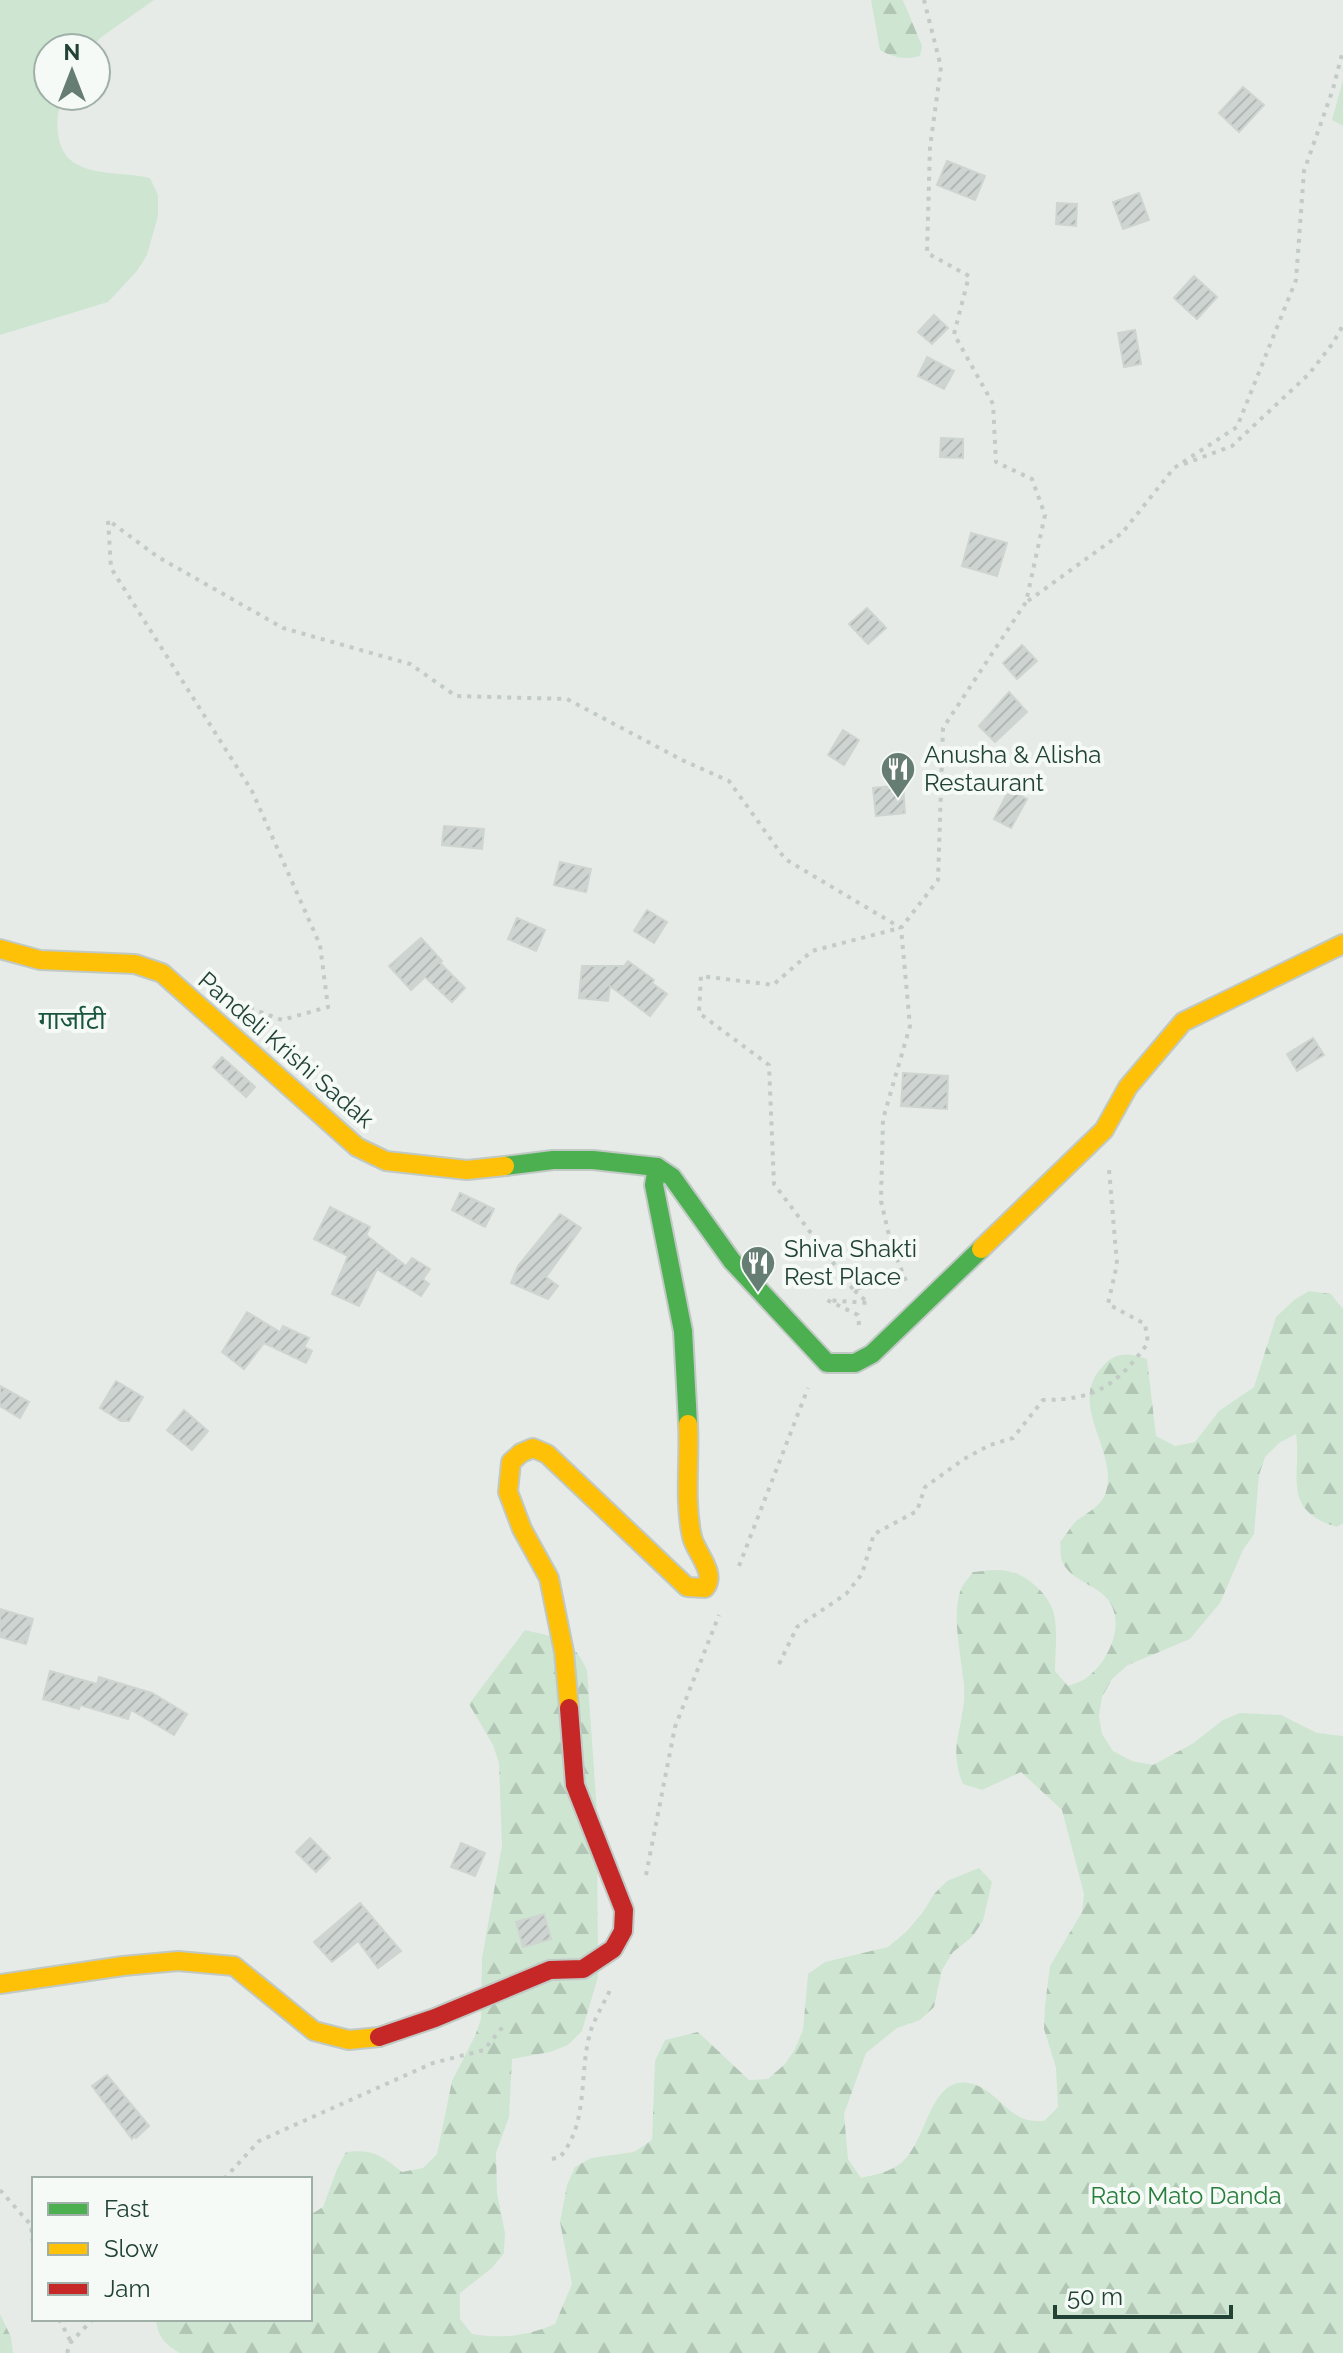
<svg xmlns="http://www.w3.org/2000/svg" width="1343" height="2353" font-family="Raleway,'Noto Sans Devanagari',sans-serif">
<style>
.green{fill:#cee6d1}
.forest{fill:url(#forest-firs)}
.building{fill:url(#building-hatch);stroke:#ced5d1;stroke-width:2}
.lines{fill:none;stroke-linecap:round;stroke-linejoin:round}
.fast-casing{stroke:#c1c9c5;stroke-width:22}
.slow-casing{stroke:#c1c9c5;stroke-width:22}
.jam-casing{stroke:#c1c9c5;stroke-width:22}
.path{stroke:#c2cbc6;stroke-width:4;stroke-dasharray:4 6;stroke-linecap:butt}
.fast{stroke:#4caf50;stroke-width:18}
.slow{stroke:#ffc107;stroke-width:18}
.jam{stroke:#c62828;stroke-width:18}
.labels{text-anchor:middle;stroke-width:8;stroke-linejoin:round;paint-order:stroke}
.poi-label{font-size:24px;fill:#214234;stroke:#f5faf7;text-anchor:start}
.street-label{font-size:24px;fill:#214234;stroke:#f5faf7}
.park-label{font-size:24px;fill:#277d3b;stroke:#f5faf7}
.neighbourhood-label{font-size:26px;fill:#1a563f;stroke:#f5faf7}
</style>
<defs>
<pattern id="forest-firs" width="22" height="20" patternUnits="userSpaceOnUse" patternTransform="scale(2)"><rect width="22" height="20" fill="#cee6d1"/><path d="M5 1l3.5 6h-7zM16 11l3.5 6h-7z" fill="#b1c6b4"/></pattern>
<pattern id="building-hatch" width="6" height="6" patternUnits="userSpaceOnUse" patternTransform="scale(2)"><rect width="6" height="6" fill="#ced4d1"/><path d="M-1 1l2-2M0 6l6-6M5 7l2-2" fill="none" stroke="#b1b7b4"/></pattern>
</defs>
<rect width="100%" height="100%" fill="#e6ebe8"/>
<!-- green -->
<path class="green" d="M0,0H154L100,38L92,48H48V96H64C57,111 56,123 59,139C67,180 119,170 150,178L158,195V216L147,255L137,271L108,302L0,335Z"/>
<!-- forest -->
<g class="forest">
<path d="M871,0H903L922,46L920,56C905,60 894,58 880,50Z"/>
<polygon points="1343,80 1343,126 1332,120"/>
<path d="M1309,1291L1331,1294L1343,1309V1523L1337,1527C1280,1509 1302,1477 1296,1434L1279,1443L1265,1457L1259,1475L1254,1534L1243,1550L1220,1603L1190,1639L1128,1665L1112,1679L1102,1697L1099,1716L1102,1734L1113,1751L1132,1761L1153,1765L1192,1744L1223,1720L1240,1713L1281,1715L1317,1733L1343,1736V2353H180C165,2345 157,2336 156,2319H310V2215L323,2207L337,2169L346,2152C373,2149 381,2155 402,2172L423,2168L437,2154L452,2081L475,2036L481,2019L482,1958L502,1846L499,1763L493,1745L469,1704L525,1630C558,1638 572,1637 587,1670L597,1812L598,1977L582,2031L568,2045L550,2052L512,2059L509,2117L496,2153L497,2193L505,2233L504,2253L492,2268L460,2293V2319L472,2334C502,2339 527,2336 555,2324L572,2284L560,2222L567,2185L575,2167L591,2158L634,2152L652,2140L655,2061L665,2040L698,2032L749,2080L768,2079L785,2064L795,2049L803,2030L808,1974L825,1962L888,1947L906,1932L923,1912L934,1894L947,1881L979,1868L992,1882L983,1921L972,1937L953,1952L942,1970L934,2007L920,2020L897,2028L866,2053L844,2114L848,2159L861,2178C874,2175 890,2172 901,2163C927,2143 929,2077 968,2083C993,2087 1004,2112 1025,2119C1030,2121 1038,2121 1044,2121L1058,2107L1056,2068L1044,2029L1045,2005L1050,1966L1082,1912L1084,1894L1062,1810L1021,1772L982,1790L963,1784C946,1744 967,1724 964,1686C962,1659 950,1613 962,1587C965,1582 970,1576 973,1572C985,1571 999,1568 1011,1572C1029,1576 1050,1596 1054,1614C1058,1631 1055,1654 1055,1671L1068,1686C1073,1684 1080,1682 1085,1679C1107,1664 1126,1626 1109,1601C1097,1584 1070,1581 1062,1561C1060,1556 1061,1547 1060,1542C1065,1536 1070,1528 1075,1522C1086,1513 1101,1507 1106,1492C1118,1450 1067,1405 1102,1367C1116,1351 1129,1353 1147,1359L1156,1436L1175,1446L1195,1442L1219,1411L1254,1387L1276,1317L1294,1300Z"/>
<polygon points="0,2314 11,2337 13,2353 0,2353"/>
</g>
<!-- building -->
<g class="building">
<polygon points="1243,87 1264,105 1239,132 1219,113"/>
<polygon points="947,161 985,176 975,200 937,185"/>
<polygon points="1139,193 1149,220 1123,229 1113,202"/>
<polygon points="1057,203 1077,204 1076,226 1056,224"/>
<polygon points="1194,276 1217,297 1197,319 1174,298"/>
<polygon points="934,315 948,328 932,344 918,332"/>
<polygon points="1135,330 1141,364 1124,367 1118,333"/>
<polygon points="927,357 954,371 944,389 918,376"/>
<polygon points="941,438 963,439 963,458 940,457"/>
<polygon points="971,533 1007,543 997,576 962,566"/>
<polygon points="867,608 886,628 868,644 849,624"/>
<polygon points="1022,645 1037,661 1017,679 1003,663"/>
<polygon points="1009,692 1027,712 995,742 979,726"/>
<polygon points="843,730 859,740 844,765 828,755"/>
<polygon points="903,785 905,813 876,816 873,788"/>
<polygon points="1009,790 1027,799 1011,828 994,819"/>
<polygon points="444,826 484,829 482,849 442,845"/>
<polygon points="560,862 591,869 586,892 554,885"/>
<polygon points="647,910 667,922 654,943 634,931"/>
<polygon points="517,918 545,930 536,951 508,939"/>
<polygon points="421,938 442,961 440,963 465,988 452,1002 425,977 411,990 389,966"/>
<polygon points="628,961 654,980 652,983 667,994 650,1016 610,986 608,1001 579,998 582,966 624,966"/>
<polygon points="1313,1038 1324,1055 1297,1071 1287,1054"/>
<polygon points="222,1057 255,1087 246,1097 213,1067"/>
<polygon points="903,1073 948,1076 947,1109 901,1106"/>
<polygon points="460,1193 494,1209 485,1227 452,1210"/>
<polygon points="330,1207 370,1227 366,1235 406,1266 412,1258 430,1269 423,1279 429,1284 421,1296 377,1269 359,1306 332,1294 348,1256 314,1239"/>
<polygon points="560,1214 581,1228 546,1277 558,1286 548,1299 511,1283 518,1266"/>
<polygon points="247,1312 280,1332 283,1326 309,1338 304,1347 312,1351 306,1363 264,1343 244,1369 222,1352"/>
<polygon points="116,1381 143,1397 129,1421 121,1421 100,1408"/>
<polygon points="0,1386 29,1402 20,1418 0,1406"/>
<polygon points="184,1410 208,1431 192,1450 167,1430"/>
<polygon points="0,1609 33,1619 26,1644 0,1637"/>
<polygon points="50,1671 97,1684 99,1677 152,1693 187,1714 174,1735 131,1710 128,1719 80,1705 79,1709 43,1699"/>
<polygon points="310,1838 330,1858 316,1872 296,1852"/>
<polygon points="461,1843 485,1853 475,1876 451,1867"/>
<polygon points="360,1903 401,1951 378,1968 358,1941 332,1962 314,1942"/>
<polygon points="544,1914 551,1939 523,1947 516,1922"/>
<polygon points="107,2075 149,2126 136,2138 134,2136 132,2139 92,2086"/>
</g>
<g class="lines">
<!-- fast casing -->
<g class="fast-casing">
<g id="fast">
<polyline points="505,1166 553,1160 593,1160 657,1167 672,1177 732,1261 827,1363 855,1363 872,1354 981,1249"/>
<polyline points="657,1167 654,1185 683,1331 688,1424"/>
</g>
</g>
<!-- slow casing -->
<g class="slow-casing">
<g id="slow">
<polyline points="0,949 40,960 135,964 162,973 357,1147 386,1161 467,1170 505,1166"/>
<polyline points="981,1249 1104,1130 1128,1087 1183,1022 1343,944"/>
<path d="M569,1708L564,1652L549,1578L522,1529L508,1492L511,1462L521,1453L533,1448L547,1454L687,1587L705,1588C717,1573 696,1553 692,1537C684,1500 690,1462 688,1424"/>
<polyline points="0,1984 123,1966 178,1961 234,1966 314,2031 349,2040 379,2037"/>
</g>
</g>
<!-- jam casing -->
<g class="jam-casing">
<polyline id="jam" points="379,2037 435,2018 550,1970 583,1969 613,1949 623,1931 624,1910 575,1785 569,1708"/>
</g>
<!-- path -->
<g class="path">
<polyline points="1184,464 1232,446 1309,374 1333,343 1343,325"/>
<polyline points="1028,601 1122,533 1174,468 1237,427 1296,280 1304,171 1333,89 1343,50"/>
<polyline points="250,1008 282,1020 328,1007 320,945 252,791 111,568 108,520 158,557 283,628 410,664 456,696 567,699 682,760 729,781 785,859 901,928"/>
<polyline points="853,1289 774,1184 769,1065 699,1013 701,976 773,985 812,951 900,928"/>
<polyline points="859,1325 858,1315 827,1300 868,1303 853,1289 906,1281 891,1244 881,1201 883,1119 910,1026 901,928 938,880 943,728 1026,602 1045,515 1032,479 996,462 993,404 954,334 969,276 927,253 930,147 941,67 924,0"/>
<polyline points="739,1566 808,1388"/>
<path d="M779,1664L797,1627L846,1594L862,1574L874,1534L917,1511L925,1487L964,1459L990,1445L1013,1438L1043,1400C1096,1400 1117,1385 1148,1343L1145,1324L1108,1304L1117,1264L1109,1169"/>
<polyline points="646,1875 675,1727 719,1615"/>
<path d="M552,2159L560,2157C590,2122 578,2071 591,2030C596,2016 604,2003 610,1990"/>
<polyline points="224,2179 259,2141 433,2063 484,2050 505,2024"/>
<polyline points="0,2190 31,2225 34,2254"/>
<polyline points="59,2319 71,2342"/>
<polyline points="67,2353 71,2342 93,2319"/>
</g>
<!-- fast -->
<use href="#fast" class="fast"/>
<!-- slow -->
<use href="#slow" class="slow"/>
<!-- jam -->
<use href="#jam" class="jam"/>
</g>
<!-- icons -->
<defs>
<g id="restaurant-pin" transform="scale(1.8)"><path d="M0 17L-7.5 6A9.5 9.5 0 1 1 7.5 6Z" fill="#667d73" stroke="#f5faf7"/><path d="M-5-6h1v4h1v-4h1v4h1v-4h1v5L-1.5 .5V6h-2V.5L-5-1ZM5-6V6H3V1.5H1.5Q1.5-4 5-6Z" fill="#fff"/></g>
</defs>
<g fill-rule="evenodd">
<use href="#restaurant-pin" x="898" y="769"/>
<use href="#restaurant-pin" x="758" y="1263"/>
</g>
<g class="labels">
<!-- poi labels -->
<g class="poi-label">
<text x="924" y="763">Anusha &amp; Alisha<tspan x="924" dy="28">Restaurant</tspan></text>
<text x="784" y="1257">Shiva Shakti<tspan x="784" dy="28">Rest Place</tspan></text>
</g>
<!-- street labels -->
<g class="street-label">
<text transform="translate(286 1050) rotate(41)" y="8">Pandeli Krishi Sadak</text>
</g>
<!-- park labels -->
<g class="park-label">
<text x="1186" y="2204">Rato Mato Danda</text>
</g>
<!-- neighbourhood labels -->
<g class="neighbourhood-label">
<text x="72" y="1029">गार्जाटी</text>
</g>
</g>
<!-- legend -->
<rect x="32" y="2177" width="280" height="144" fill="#f5faf7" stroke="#a0b0a9" stroke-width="2"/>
<rect x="48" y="2203" width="40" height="12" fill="#4caf50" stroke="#a0b0a9" stroke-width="2"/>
<text x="104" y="2217" font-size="24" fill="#214234">Fast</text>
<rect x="48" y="2243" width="40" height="12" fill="#ffc107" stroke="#a0b0a9" stroke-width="2"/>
<text x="104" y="2257" font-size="24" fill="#214234">Slow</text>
<rect x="48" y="2283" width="40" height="12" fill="#c62828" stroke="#a0b0a9" stroke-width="2"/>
<text x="104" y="2297" font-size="24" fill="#214234">Jam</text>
<!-- north arrow -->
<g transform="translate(72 72)"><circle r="38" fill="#f5faf7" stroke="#a0b0a9" stroke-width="2"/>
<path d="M0-6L14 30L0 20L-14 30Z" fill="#667d73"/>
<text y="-12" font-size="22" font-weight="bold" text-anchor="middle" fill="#214234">N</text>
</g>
<!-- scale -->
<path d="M1055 2305v12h176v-12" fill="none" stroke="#214234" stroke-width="4"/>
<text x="1067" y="2305" font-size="24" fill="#214234" stroke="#f5faf7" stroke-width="6" paint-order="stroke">50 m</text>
</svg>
